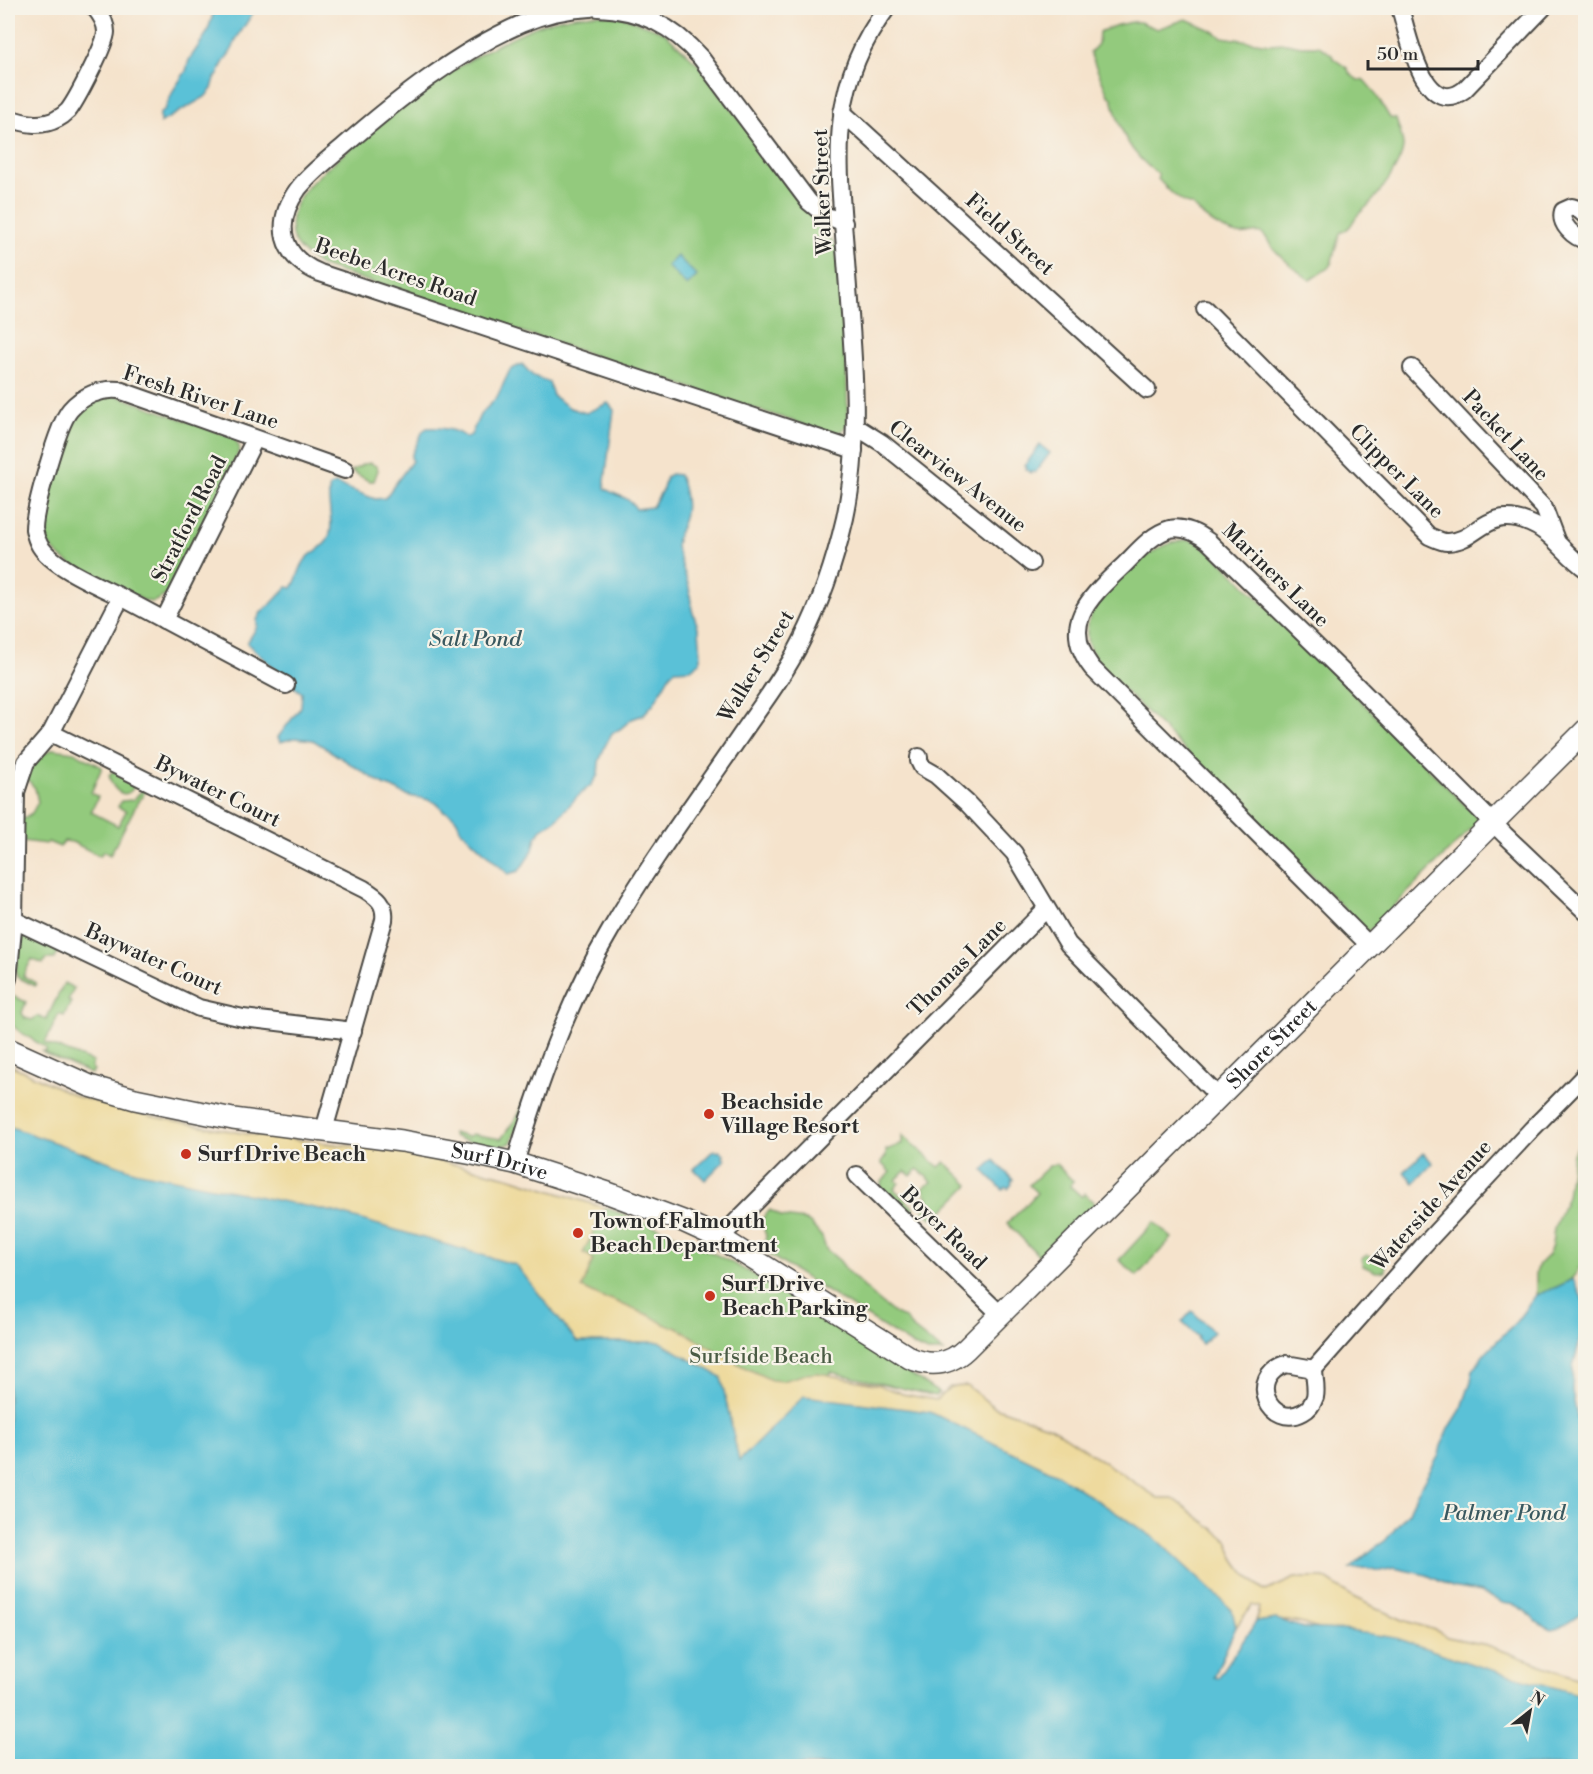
<svg xmlns="http://www.w3.org/2000/svg" width="1593" height="1774" font-family="'Libre Bodoni',serif">
<style>
.green{fill:#93ca7d;stroke:#5f7a54;stroke-width:1.5}
.sand{fill:#eeda9e;stroke:#8c8264;stroke-width:1.5}
.water{fill:#5ac1d7;stroke:#427681;stroke-width:1.5}
.lines{fill:none;stroke-linecap:round;stroke-linejoin:round}
.minor-casing{stroke:#494743;stroke-width:20}
.major-casing{stroke:#494743;stroke-width:24}
.minor{stroke:#fff;stroke-width:16}
.major{stroke:#fff;stroke-width:21}
.poi-dot{fill:#c8321e;stroke:#f7f3e8;stroke-width:2}
.labels{text-anchor:middle;stroke-width:4.5;stroke-linejoin:round;paint-order:stroke}
.street-label{font-size:21px;fill:#2b2b2b;stroke:#f7f3e8}
.poi-label{font-size:21px;font-weight:bold;fill:#2b2b2b;stroke:#f7f3e8;text-anchor:start}
.park-label{font-size:21px;fill:#4a5b44;stroke:#f7f3e8}
.water-label{font-size:22px;font-style:italic;fill:#39585f;stroke:#f7f3e8}
</style>
<rect width="100%" height="100%" fill="#f7f3e8"/>
<filter id="ink" filterUnits="userSpaceOnUse"><feTurbulence type="fractalNoise" baseFrequency=".0167" numOctaves="2"/><feDisplacementMap in="SourceGraphic" scale="12" xChannelSelector="R" yChannelSelector="G"/><feConvolveMatrix kernelMatrix="1 2 1 2 8 2 1 2 1" color-interpolation-filters="sRGB"/></filter>
<filter id="wash" filterUnits="userSpaceOnUse"><feTurbulence type="fractalNoise" baseFrequency=".008" numOctaves="4" result="noise"/><feDisplacementMap in="SourceGraphic" scale="24" xChannelSelector="R" yChannelSelector="G"/><feGaussianBlur stdDeviation="1.35" result="paint"/><feColorMatrix in="noise" values="0 0 0 0 0 0 0 0 0 0 0 0 0 0 0 0 0 1.4 0 .05"/><feComposite in="paint" operator="in"/></filter>
<g filter="url(#wash)">
<rect width="100%" height="100%" fill="#f5e3cc"/>
<!-- green -->
<g class="green">
<path d="M599,14L624,17L664,32L698,64L836,246L838,251L845,320L848,424L842,431L832,434L319,265C300,251 288,244 292,217C296,190 327,169 346,152C406,101 471,51 545,23C562,17 580,15 599,14Z"/>
<path d="M1186,19L1213,31L1222,37L1269,44L1286,43L1301,46H1319L1331,54L1334,59L1347,68L1350,74L1358,80H1364L1375,93L1390,118L1396,119C1398,127 1403,137 1403,146C1403,163 1375,201 1362,211C1351,219 1355,227 1340,233L1331,264L1328,268L1310,280C1295,270 1284,260 1272,247C1268,243 1267,235 1261,233C1254,231 1245,236 1238,234C1222,231 1203,218 1192,205C1180,203 1166,188 1158,179V174C1129,153 1120,132 1112,98L1108,95L1090,53L1098,44L1099,32L1117,25L1132,22H1140L1157,29Z"/>
<path d="M112,394L235,438L240,450L169,594L153,602L145,601C115,586 69,571 48,544C43,538 43,529 42,521L63,435L79,408Z"/>
<polygon points="371,463 377,467 378,470 374,481 369,481 351,471 364,464"/>
<path d="M1185,540L1195,541L1214,554L1480,820L1368,932L1105,671C1096,659 1085,647 1087,630C1089,596 1152,542 1185,540Z"/>
<path d="M53,749L74,752L102,767L91,793L98,797L91,812L118,826L126,811L118,807L121,801L133,800L145,787L148,789L144,791L143,797L139,800L110,855L103,851L100,856L72,842L64,841L60,847L48,842L46,844L22,841L21,820L32,813L38,802L35,788L26,778C33,765 39,754 53,749Z"/>
<path d="M113,771L136,783C127,803 113,792 109,775Z"/>
<polygon points="28,934 57,948 58,951 55,959 46,959 43,964 32,959 23,976 36,983 35,986 17,977 16,971 20,938"/>
<polygon points="64,983 74,988 68,1001 71,1002 64,1016 59,1014 45,1043 93,1062 91,1067 94,1070 91,1074 46,1054 41,1051 46,1052 46,1048 20,1032 12,1025 12,1006 8,997 15,997 26,1002 22,1013 25,1018 32,1020 37,1016 46,1020"/>
<path d="M523,1100L526,1103L511,1143C495,1150 469,1143 453,1136V1133L468,1137L472,1134L501,1139L519,1114Z"/>
<path d="M1585,1130V1261C1577,1268 1579,1271 1573,1277C1567,1285 1546,1291 1536,1295V1273L1539,1264L1549,1254L1552,1245L1554,1229L1567,1196L1573,1154Z"/>
<polygon points="902,1135 939,1167 945,1162 969,1185 938,1216 931,1218 924,1211 928,1198 923,1188 932,1182 918,1169 911,1176 905,1171 896,1180 899,1183 894,1189 914,1208 906,1216 881,1190 881,1183 890,1172 881,1163 886,1156 886,1150 902,1144"/>
<polygon points="1056,1164 1073,1181 1070,1186 1081,1196 1083,1196 1084,1193 1095,1204 1042,1256 1038,1255 1007,1223 1025,1206 1037,1193 1029,1185 1049,1166"/>
<path d="M605,1208C727,1247 833,1323 939,1393L936,1396L831,1372L750,1493L541,1337Z"/>
<polygon points="770,1210 782,1217 805,1220 810,1223 822,1237 826,1249 840,1261 848,1272 878,1300 895,1314 907,1320 911,1327 943,1352 927,1352 912,1345 763,1251 766,1236 761,1220"/>
<polygon points="1154,1222 1172,1238 1137,1276 1119,1260"/>
<polygon points="1367,1255 1381,1259 1386,1264 1385,1271 1376,1272 1363,1266 1361,1259"/>
</g>
<!-- sand -->
<path class="sand" d="M8,1064L78,1097L154,1117L247,1134L402,1152L508,1177L605,1208L583,1253L587,1254L593,1260L582,1288L605,1299H610C622,1304 634,1310 646,1314C656,1317 665,1328 676,1327L742,1366L771,1380L782,1381L806,1374L819,1373L880,1385C887,1390 895,1389 902,1394L936,1400L950,1387L967,1386L994,1407L1051,1427L1158,1498H1173L1224,1537L1229,1542C1229,1558 1252,1583 1266,1591L1295,1578H1324L1355,1598L1403,1620L1438,1631L1447,1637L1487,1645L1585,1681V1706L1332,1634C1300,1622 1292,1618 1256,1622L1259,1607L1252,1605L1236,1627L1231,1610L778,1424L769,1430L743,1465L8,1161Z"/>
<!-- water -->
<g class="water">
<path d="M215,8H256L235,41C234,53 220,61 219,74L215,78L212,89L205,97L160,123V113L165,109L174,89L186,71L189,60L207,33Z"/>
<polygon points="677,256 697,276 687,286 667,266"/>
<path d="M522,364L533,376L549,382L553,396L570,408L586,413L608,403L614,410L605,481V488C615,497 629,495 636,509L652,507L663,489L666,477L671,474L679,475C684,488 688,504 684,518C681,528 676,537 676,547L689,587L692,610L699,630L701,655L700,662L691,669L675,670L670,675L654,703L643,715L632,719L620,729L612,733L605,746L599,762L598,775L591,785L576,798L556,820L542,829L536,837L533,850L519,871L508,874L460,829C458,820 453,813 443,811C436,796 416,800 404,794C397,791 393,787 385,786L313,740L295,738L280,742L278,737L301,707L302,693C291,685 282,676 272,666C264,658 255,652 247,643L257,627V620L262,611L271,604L287,587L292,588C298,579 299,567 306,559C313,551 326,547 329,537C335,521 325,500 330,486L336,484L375,499L385,498L412,461L411,456L423,431L427,428C439,427 457,429 466,438L471,435L480,415L497,397L510,370Z"/>
<polygon points="1040,445 1050,453 1035,473 1032,471 1031,473 1026,469 1027,467 1025,465"/>
<polygon points="8,1126 135,1171 334,1212 516,1265 577,1342 660,1342 721,1377 739,1461 804,1396 930,1412 1057,1474 1156,1539 1232,1610 1236,1627 1214,1677 1218,1678 1256,1622 1276,1619 1303,1628 1343,1630 1396,1638 1475,1665 1585,1696 1585,1766 8,1766"/>
<polygon points="714,1150 717,1152 719,1151 724,1155 722,1157 725,1160 705,1180 694,1169"/>
<polygon points="1423,1153 1433,1163 1414,1183 1404,1172"/>
<polygon points="994,1160 1013,1180 1011,1182 1012,1184 1008,1189 1006,1187 1003,1190 983,1170"/>
<polygon points="1573,1279 1585,1304 1585,1331 1580,1340 1573,1366 1572,1392 1583,1445 1585,1447 1585,1611 1560,1628 1551,1630 1535,1621 1527,1612 1515,1605 1503,1603 1481,1592 1452,1587 1427,1575 1394,1568 1380,1571 1367,1568 1350,1569 1374,1548 1385,1541 1409,1512 1416,1495 1439,1455 1441,1446 1450,1427 1462,1408 1471,1381 1473,1370 1484,1354 1516,1322 1536,1295 1557,1287"/>
<polygon points="1192,1311 1214,1332 1202,1344 1197,1339 1198,1337 1182,1322"/>
</g>
</g>
<g filter="url(#ink)">
<g class="lines">
<!-- minor casing -->
<g class="minor-casing">
<g id="minor">
<path d="M591,8C566,9 544,14 521,24C456,53 398,99 345,145C329,159 311,172 298,189C273,224 281,257 320,273L854,450"/>
<path d="M598,8C641,10 672,25 701,58L809,202L825,215L844,223"/>
<path d="M1400,8C1408,33 1423,120 1464,90L1543,8"/>
<polyline points="842,112 1147,390"/>
<path d="M8,118C24,123 40,128 57,119C61,117 65,114 68,111C76,101 106,44 106,32C106,23 101,15 95,8"/>
<path d="M1586,216L1578,209L1572,207L1563,211C1559,224 1574,238 1586,240"/>
<path d="M1205,309L1429,536C1434,538 1441,542 1447,542C1478,542 1485,505 1529,523C1553,532 1565,555 1586,569"/>
<polyline points="1412,368 1544,508 1556,540"/>
<polyline points="855,426 882,443 1031,563"/>
<polyline points="121,597 286,685"/>
<polyline points="164,620 255,439"/>
<path d="M51,733L121,597C99,586 53,567 40,546C37,541 35,535 34,529C34,509 58,424 70,410C82,396 101,388 119,390L345,470"/>
<polyline points="919,757 919,761 922,767 936,775 967,803 1014,853 1068,944 1218,1096"/>
<polyline points="14,920 199,1008 243,1018 353,1031"/>
<path d="M1369,945L1092,668C1057,622 1094,594 1126,563C1138,551 1152,534 1170,529C1184,526 1197,533 1208,541L1347,676L1505,835L1586,912"/>
<path d="M8,979L14,920L16,792L26,762L51,733L364,889C377,897 386,903 384,920L324,1130"/>
<path d="M515,1163C539,1083 567,1003 610,931C650,862 698,798 743,732C763,703 785,674 801,642C821,603 835,561 845,518C863,433 852,346 846,261C839,165 825,90 887,8"/>
<polyline points="857,1175 1000,1314"/>
<polyline points="720,1238 1046,909"/>
<path d="M1286,1364L1314,1369C1314,1379 1317,1388 1315,1397C1313,1403 1309,1409 1303,1412C1271,1430 1245,1378 1286,1364Z"/>
<polyline points="1314,1369 1422,1247 1532,1129 1586,1074"/>
</g>
</g>
<!-- major casing -->
<g class="major-casing">
<g id="major">
<path id="s1" d="M8,1049L90,1086L135,1099L233,1119L402,1141L473,1154L515,1163L608,1193L683,1221L720,1238L910,1358C931,1367 949,1365 966,1349L1586,730"/>
</g>
</g>
<!-- minor -->
<use href="#minor" class="minor"/>
<!-- major -->
<use href="#major" class="major"/>
</g>
</g>
<!-- markers -->
<g class="poi-dot">
<circle cx="709" cy="1114" r="6"/>
<circle cx="186" cy="1154" r="6"/>
<circle cx="578" cy="1233" r="6"/>
<circle cx="710" cy="1296" r="6"/>
</g>
<g class="labels">
<!-- street labels -->
<g class="street-label">
<text transform="translate(822 192) rotate(-92)" y="7">Walker Street</text>
<text transform="translate(1010 234) rotate(42)" y="7">Field Street</text>
<text transform="translate(396 272) rotate(19)" y="7">Beebe Acres Road</text>
<text transform="translate(201 397) rotate(18)" y="7">Fresh River Lane</text>
<text transform="translate(1506 435) rotate(47)" y="7">Packet Lane</text>
<text transform="translate(1397 471) rotate(45)" y="7">Clipper Lane</text>
<text transform="translate(958 476) rotate(38)" y="7">Clearview Avenue</text>
<text transform="translate(189 519) rotate(-63)" y="7">Stratford Road</text>
<text transform="translate(1276 575) rotate(44)" y="7">Mariners Lane</text>
<text transform="translate(756 666) rotate(-59)" y="7">Walker Street</text>
<text transform="translate(218 791) rotate(26)" y="7">Bywater Court</text>
<text transform="translate(154 959) rotate(24)" y="7">Baywater Court</text>
<text transform="translate(957 967) rotate(-45)" y="7">Thomas Lane</text>
<text dy="7" stroke="none"><textPath href="#s1" startOffset="1458">Shore Street</textPath></text>
<text dy="7" stroke="none"><textPath href="#s1" startOffset="507">Surf Drive</textPath></text>
<text transform="translate(1431 1205) rotate(-48)" y="7">Waterside Avenue</text>
<text transform="translate(944 1228) rotate(44)" y="7">Boyer Road</text>
</g>
<!-- poi labels -->
<g class="poi-label">
<text x="721" y="1109">Beachside<tspan x="721" dy="24">Village Resort</tspan></text>
<text x="198" y="1161">Surf Drive Beach</text>
<text x="590" y="1228">Town of Falmouth<tspan x="590" dy="24">Beach Department</tspan></text>
<text x="722" y="1291">Surf Drive<tspan x="722" dy="24">Beach Parking</tspan></text>
</g>
<!-- park labels -->
<g class="park-label">
<text x="761" y="1363">Surfside Beach</text>
</g>
<!-- water labels -->
<g class="water-label">
<text x="475" y="646">Salt Pond</text>
<text x="1504" y="1520">Palmer Pond</text>
</g>
</g>
<!-- margin -->
<rect width="1593" height="1774" fill="none" stroke="#f7f3e8" stroke-width="30"/>
<!-- north arrow -->
<g transform="translate(1530 1711) rotate(31)" stroke="#f7f3e8" stroke-width="4.5" paint-order="stroke">
<path d="M0-4.5L10 22L0 15L-10 22Z" fill="#2b2b2b"/>
<text y="-9" font-size="16" font-weight="bold" text-anchor="middle" fill="#2b2b2b">N</text>
</g>
<!-- scale -->
<path d="M1368 60v9h110v-9" fill="none" stroke="#2b2b2b" stroke-width="3"/>
<text x="1377" y="60" font-size="18" fill="#2b2b2b" stroke="#f7f3e8" stroke-width="4.5" paint-order="stroke">50 m</text>
</svg>
